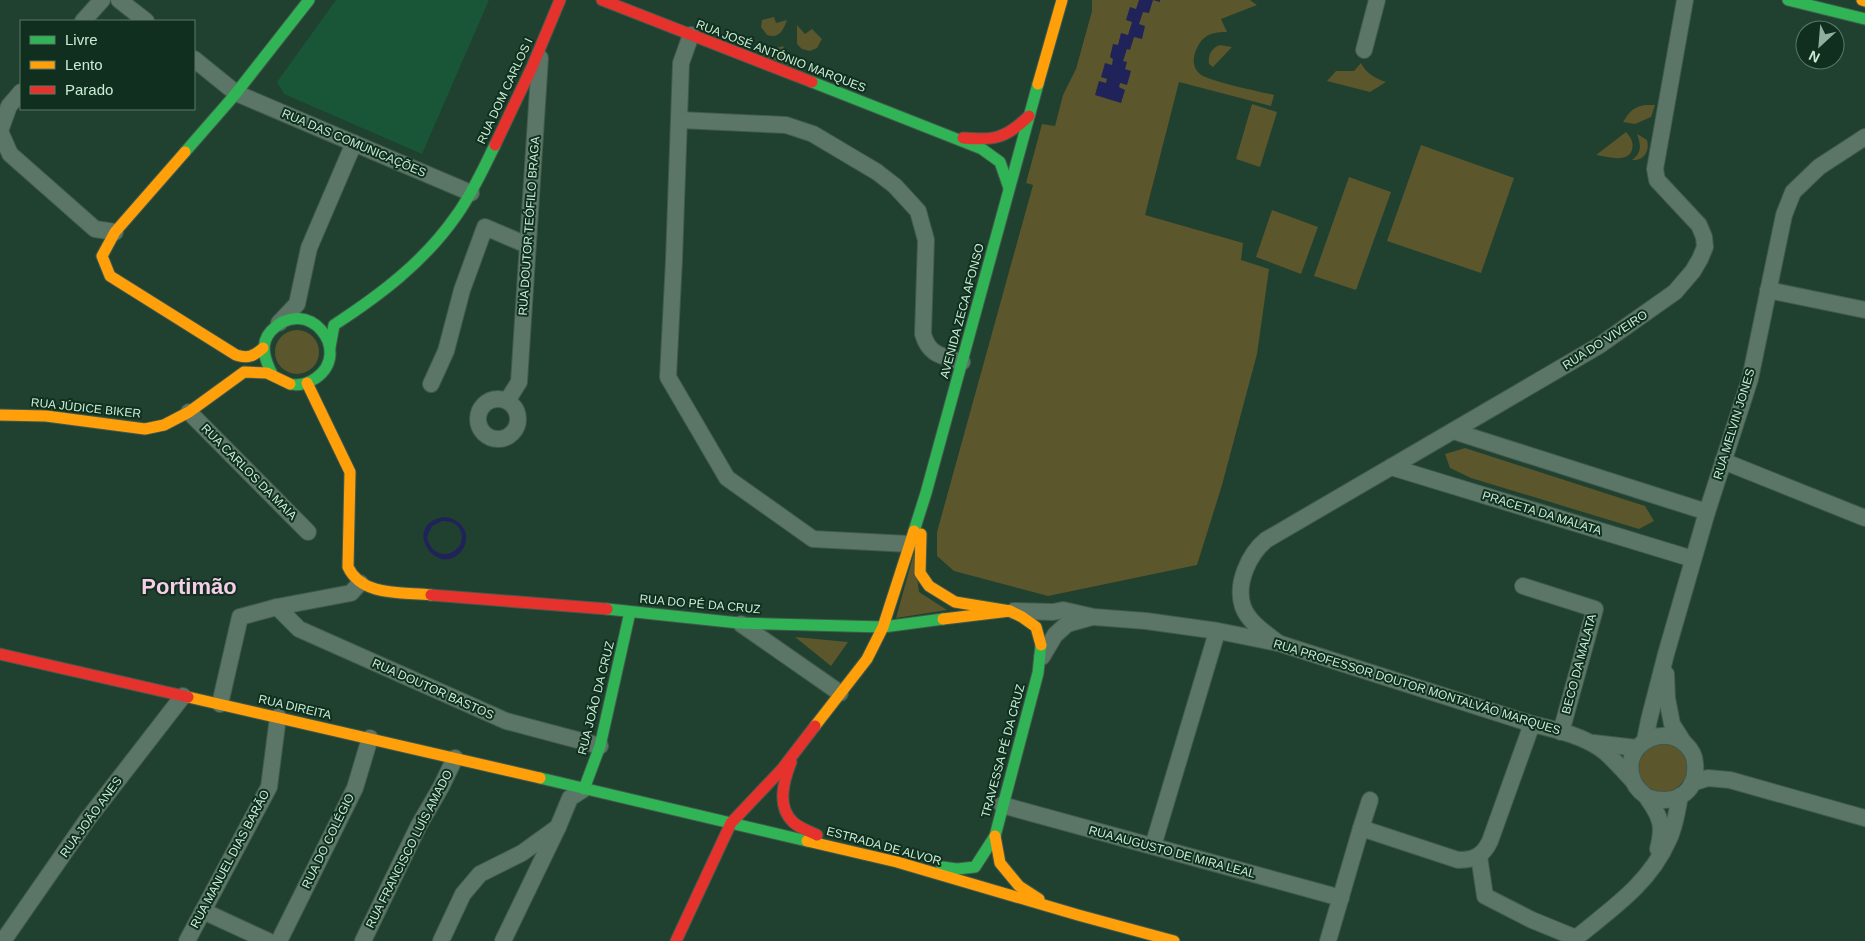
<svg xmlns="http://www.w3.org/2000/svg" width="1865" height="941" font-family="Helvetica,sans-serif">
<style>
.built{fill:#185637}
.green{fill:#5b562c}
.water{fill:#202359;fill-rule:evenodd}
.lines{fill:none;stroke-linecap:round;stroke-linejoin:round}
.street-casing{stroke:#405a4c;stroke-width:18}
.fast-casing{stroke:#405a4c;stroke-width:13}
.slow-casing{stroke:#405a4c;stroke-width:13}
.jam-casing{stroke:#405a4c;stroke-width:13}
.street{stroke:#5b7566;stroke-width:16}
.fast{stroke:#30b455;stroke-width:11}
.slow{stroke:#ff9f0a;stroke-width:11}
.jam{stroke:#e5322d;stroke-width:11}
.labels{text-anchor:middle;stroke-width:4;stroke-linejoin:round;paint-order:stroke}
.street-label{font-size:12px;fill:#c9edd6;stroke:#102f1e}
.town-label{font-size:22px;font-weight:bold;fill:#f7cdea;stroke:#102f1e}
</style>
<rect width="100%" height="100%" fill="#204030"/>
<!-- built -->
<polygon class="built" points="336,0 489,0 422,154 284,94 277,82"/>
<!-- green -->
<g class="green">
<path d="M1092,0H1250L1257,5L1221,19L1227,32C1214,32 1204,34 1198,46C1193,55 1191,66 1200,74C1208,81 1261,92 1274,95L1271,106L1179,82L1145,215L1243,243L1241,260L1269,269L1257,354L1222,485L1197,565L1048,596L954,571L937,556V532L1033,185L1026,183L1042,124L1055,126L1063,95L1076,69L1092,11Z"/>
<path d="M774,17L776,23L787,20C783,31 779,39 767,35L761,27L762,20Z"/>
<polygon points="797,25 805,34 812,29 822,39 817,48 810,51 802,49 797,44"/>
<path d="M1220,45L1232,47L1213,67L1209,64C1208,55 1211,48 1220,45Z"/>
<polygon points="783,46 786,52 794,61 793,67 762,55 764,50 771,50"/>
<path d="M1361,63C1366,73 1374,78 1386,82L1370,92L1327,81L1336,71H1354Z"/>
<polygon points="1252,104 1277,112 1260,167 1236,159"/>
<path d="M1647,105H1655L1651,117L1635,124L1623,122C1630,111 1634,106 1647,105Z"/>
<path d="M1626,132C1631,137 1634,143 1632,150C1627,164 1606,156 1596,155Z"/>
<path d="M1637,134L1647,140C1650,151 1644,161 1632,160C1642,153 1641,145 1637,134Z"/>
<polygon points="1421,145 1514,178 1481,273 1387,241"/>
<polygon points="1349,177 1391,192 1356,290 1314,276"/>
<polygon points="1272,210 1318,227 1301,274 1256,257"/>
<circle cx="297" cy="352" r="22"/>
<polygon points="1465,448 1645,506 1654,521 1639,529 1471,478 1450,468 1445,454"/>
<polygon points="914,553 919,592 947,610 896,618"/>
<polygon points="795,637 848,642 831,666"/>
<circle cx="1663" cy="768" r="24"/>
</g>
<!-- water -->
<g class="water">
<polygon points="1139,0 1160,0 1160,2 1153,0 1149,13 1143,12 1139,24 1145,26 1142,39 1134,37 1130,50 1127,49 1123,61 1127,62 1125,69 1131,71 1127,85 1120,83 1119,87 1125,90 1121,103 1095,95 1099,81 1106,83 1107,79 1101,77 1105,63 1112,65 1113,59 1110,57 1113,44 1118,45 1121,33 1128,35 1132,22 1126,20 1130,7 1136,9"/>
<path d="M443,517C459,517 473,533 463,549C440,582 399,526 443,517ZM442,521C449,521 455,522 459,528C473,550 434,569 427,537L432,526Z"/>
</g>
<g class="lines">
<!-- street casing -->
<g class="street-casing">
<g id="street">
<polyline points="119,0 146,21"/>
<polyline points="83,21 102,0"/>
<polyline points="691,35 681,63 674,260 668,377 727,478 813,539 909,544"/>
<polyline points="1364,50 1377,0"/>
<polyline points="194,59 236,93 471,193"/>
<polyline points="21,92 9,106 0,131 10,154 95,229 115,232"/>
<path d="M680,120L786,125L813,134L877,172L895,186L918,211L926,240L923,334C929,356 943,356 962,362"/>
<polyline points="1768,290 1865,310"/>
<polyline points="279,323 297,304 309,248 354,143"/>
<polyline points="431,384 446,351 462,290 485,227 527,245"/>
<circle cx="498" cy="419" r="20"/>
<polyline points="507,401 519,382 540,58"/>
<polyline points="189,412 308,532"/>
<polyline points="1453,431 1707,512"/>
<polyline points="1723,461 1865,518"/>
<polyline points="1391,467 1693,559"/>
<polyline points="1523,586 1595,609 1561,732"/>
<polyline points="277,607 299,629 506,721 600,746"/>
<path d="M1014,611L1053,612L1063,610L1094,617L1146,621L1218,631L1278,643L1532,724C1557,730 1585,736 1605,752C1615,761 1624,771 1633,781"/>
<polyline points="741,624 840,693"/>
<path d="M1278,643C1266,633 1249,623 1243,607C1235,584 1249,554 1266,540L1600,345L1675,292L1693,271L1700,259L1705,247L1704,237L1699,225L1657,180L1655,169L1685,0"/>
<polyline points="1042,657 1055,635 1067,624 1092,617"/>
<polyline points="1666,674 1667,698 1672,724 1684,743"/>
<polyline points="220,704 240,617 277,607 351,593 360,583"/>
<polyline points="1645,740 1649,720 1666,654 1707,512 1750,379 1784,215 1793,192 1819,167 1865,137"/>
<polyline points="1594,743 1637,748"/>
<polyline points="1692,783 1708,778 1730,780 1865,818"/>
<path d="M1647,797C1674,806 1698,794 1695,763C1694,749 1681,737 1667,736C1656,735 1647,739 1639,746C1627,758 1628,779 1640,791C1643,794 1646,795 1648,799C1652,805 1657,812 1659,819C1663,828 1660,841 1658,849"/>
<polyline points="1002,805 1341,898"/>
<polyline points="1361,828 1370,800"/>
<polyline points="1153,846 1217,632"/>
<path d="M1479,856L1485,896L1532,920L1576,938C1611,909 1649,884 1668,841C1675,828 1677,811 1680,796"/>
<polyline points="203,911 268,941"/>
<polyline points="3,941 87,820 183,696"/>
<polyline points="187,941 269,787 278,717"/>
<polyline points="279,941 355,788 370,738"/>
<polyline points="363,941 419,825 441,787 455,758"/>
<polyline points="441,941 463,894 480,874 522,853 558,827"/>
<polyline points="503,941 558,827 570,798 584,789"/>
<path d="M1328,941L1361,828L1458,860C1474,860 1483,856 1490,841L1532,724"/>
</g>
</g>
<!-- fast casing -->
<g class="fast-casing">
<g id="fast">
<polyline points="1788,0 1865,19"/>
<polyline points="812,82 982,149 1000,162 1009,188"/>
<polyline points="185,152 233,97 309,0"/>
<path d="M330,347L334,325C380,295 424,262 456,216C472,194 483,169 495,145"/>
<path d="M272,374C265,360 259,344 271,331C307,293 354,351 316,378C309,383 299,386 290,384"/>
<polyline points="914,531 926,493 1038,84"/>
<polyline points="607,609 739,623 883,627 943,619"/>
<polyline points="540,778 807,841"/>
<polyline points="584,789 600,746 630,612"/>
<polyline points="942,867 957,869 975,867 995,836 1038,673 1041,645"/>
</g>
</g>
<!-- slow casing -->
<g class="slow-casing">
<g id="slow">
<polyline points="1862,0 1865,1"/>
<polyline points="1038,84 1062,0"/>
<path d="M185,152L115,232L102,256L110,276L236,355C248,359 254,356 263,348"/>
<path d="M307,383L350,472L348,567C362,597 403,592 431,595"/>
<polyline points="0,415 46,416 145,429 164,425 189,412 244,372 267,373 290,384"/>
<polyline points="921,534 920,573 929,586 955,602 1010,611 1022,617 1036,627 1041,645"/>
<polyline points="943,619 1010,611"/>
<polyline points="188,697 540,778"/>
<polyline points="815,726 867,659 883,627 914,531"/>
<polyline points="995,836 1000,863 1019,886 1039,899"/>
<polyline points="807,841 897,862 1078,915 1174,941"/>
</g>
</g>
<!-- jam casing -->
<g class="jam-casing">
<g id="jam">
<polyline points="602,0 812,82"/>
<path d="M963,138C994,141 1006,138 1029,116"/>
<polyline points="495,145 532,67 560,0"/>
<polyline points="431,595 607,609"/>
<polyline points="0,654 188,697"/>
<path d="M791,762C784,780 776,806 793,822C799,828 809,831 817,835"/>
<polyline points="676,941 731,823 782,769 815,726"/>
</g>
</g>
<!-- street -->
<use href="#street" class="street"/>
<!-- fast -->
<use href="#fast" class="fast"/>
<!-- slow -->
<use href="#slow" class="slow"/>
<!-- jam -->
<use href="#jam" class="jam"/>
</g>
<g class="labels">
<!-- street labels -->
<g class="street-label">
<text transform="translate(781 56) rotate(21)" y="4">RUA JOSÉ ANTÓNIO MARQUES</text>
<text transform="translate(505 91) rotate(-65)" y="4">RUA DOM CARLOS I</text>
<text transform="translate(354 143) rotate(23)" y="4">RUA DAS COMUNICAÇÕES</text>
<text transform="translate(529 226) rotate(-86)" y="4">RUA DOUTOR TEÓFILO BRAGA</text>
<text transform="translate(962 311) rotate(-75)" y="4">AVENIDA ZECA AFONSO</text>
<text transform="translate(1605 340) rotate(-33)" y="4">RUA DO VIVEIRO</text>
<text transform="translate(86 408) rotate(6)" y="4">RUA JÚDICE BIKER</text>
<text transform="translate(1734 424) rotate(-73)" y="4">RUA MELVIN JONES</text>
<text transform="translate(249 472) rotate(45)" y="4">RUA CARLOS DA MAIA</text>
<text transform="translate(1542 513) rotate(17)" y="4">PRACETA DA MALATA</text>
<text transform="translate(700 604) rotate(5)" y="4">RUA DO PÉ DA CRUZ</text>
<text transform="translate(1579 664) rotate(-75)" y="4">BECO DA MALATA</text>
<text transform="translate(1417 687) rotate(17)" y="4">RUA PROFESSOR DOUTOR MONTALVÃO MARQUES</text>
<text transform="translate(433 689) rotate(24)" y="4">RUA DOUTOR BASTOS</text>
<text transform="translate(596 698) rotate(-76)" y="4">RUA JOÃO DA CRUZ</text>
<text transform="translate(295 707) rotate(13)" y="4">RUA DIREITA</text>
<text transform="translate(1003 751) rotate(-75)" y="4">TRAVESSA PÉ DA CRUZ</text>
<text transform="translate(91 817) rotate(-54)" y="4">RUA JOÃO ANES</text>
<text transform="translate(328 841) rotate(-64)" y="4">RUA DO COLÉGIO</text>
<text transform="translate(884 846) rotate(15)" y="4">ESTRADA DE ALVOR</text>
<text transform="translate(409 849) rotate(-63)" y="4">RUA FRANCISCO LUÍS AMADO</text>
<text transform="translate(1172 852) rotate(15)" y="4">RUA AUGUSTO DE MIRA LEAL</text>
<text transform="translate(230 859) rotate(-62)" y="4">RUA MANUEL DIAS BARÃO</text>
</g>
<!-- town labels -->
<g class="town-label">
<text x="189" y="594">Portimão</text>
</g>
</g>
<!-- legend -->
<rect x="20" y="20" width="175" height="90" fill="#102f1e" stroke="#5a7b68"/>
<rect x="30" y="36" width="25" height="8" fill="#30b455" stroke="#5a7b68"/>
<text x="65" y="45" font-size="15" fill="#c9edd6">Livre</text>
<rect x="30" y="61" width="25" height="8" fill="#ff9f0a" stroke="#5a7b68"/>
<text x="65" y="70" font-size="15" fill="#c9edd6">Lento</text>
<rect x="30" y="86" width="25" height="8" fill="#e5322d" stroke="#5a7b68"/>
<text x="65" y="95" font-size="15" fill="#c9edd6">Parado</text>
<!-- north arrow -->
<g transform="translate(1820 45) rotate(206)"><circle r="24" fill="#102f1e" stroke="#5a7b68"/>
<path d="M0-4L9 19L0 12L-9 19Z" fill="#8eb09c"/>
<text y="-8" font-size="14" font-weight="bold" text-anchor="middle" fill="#c9edd6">N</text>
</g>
</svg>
